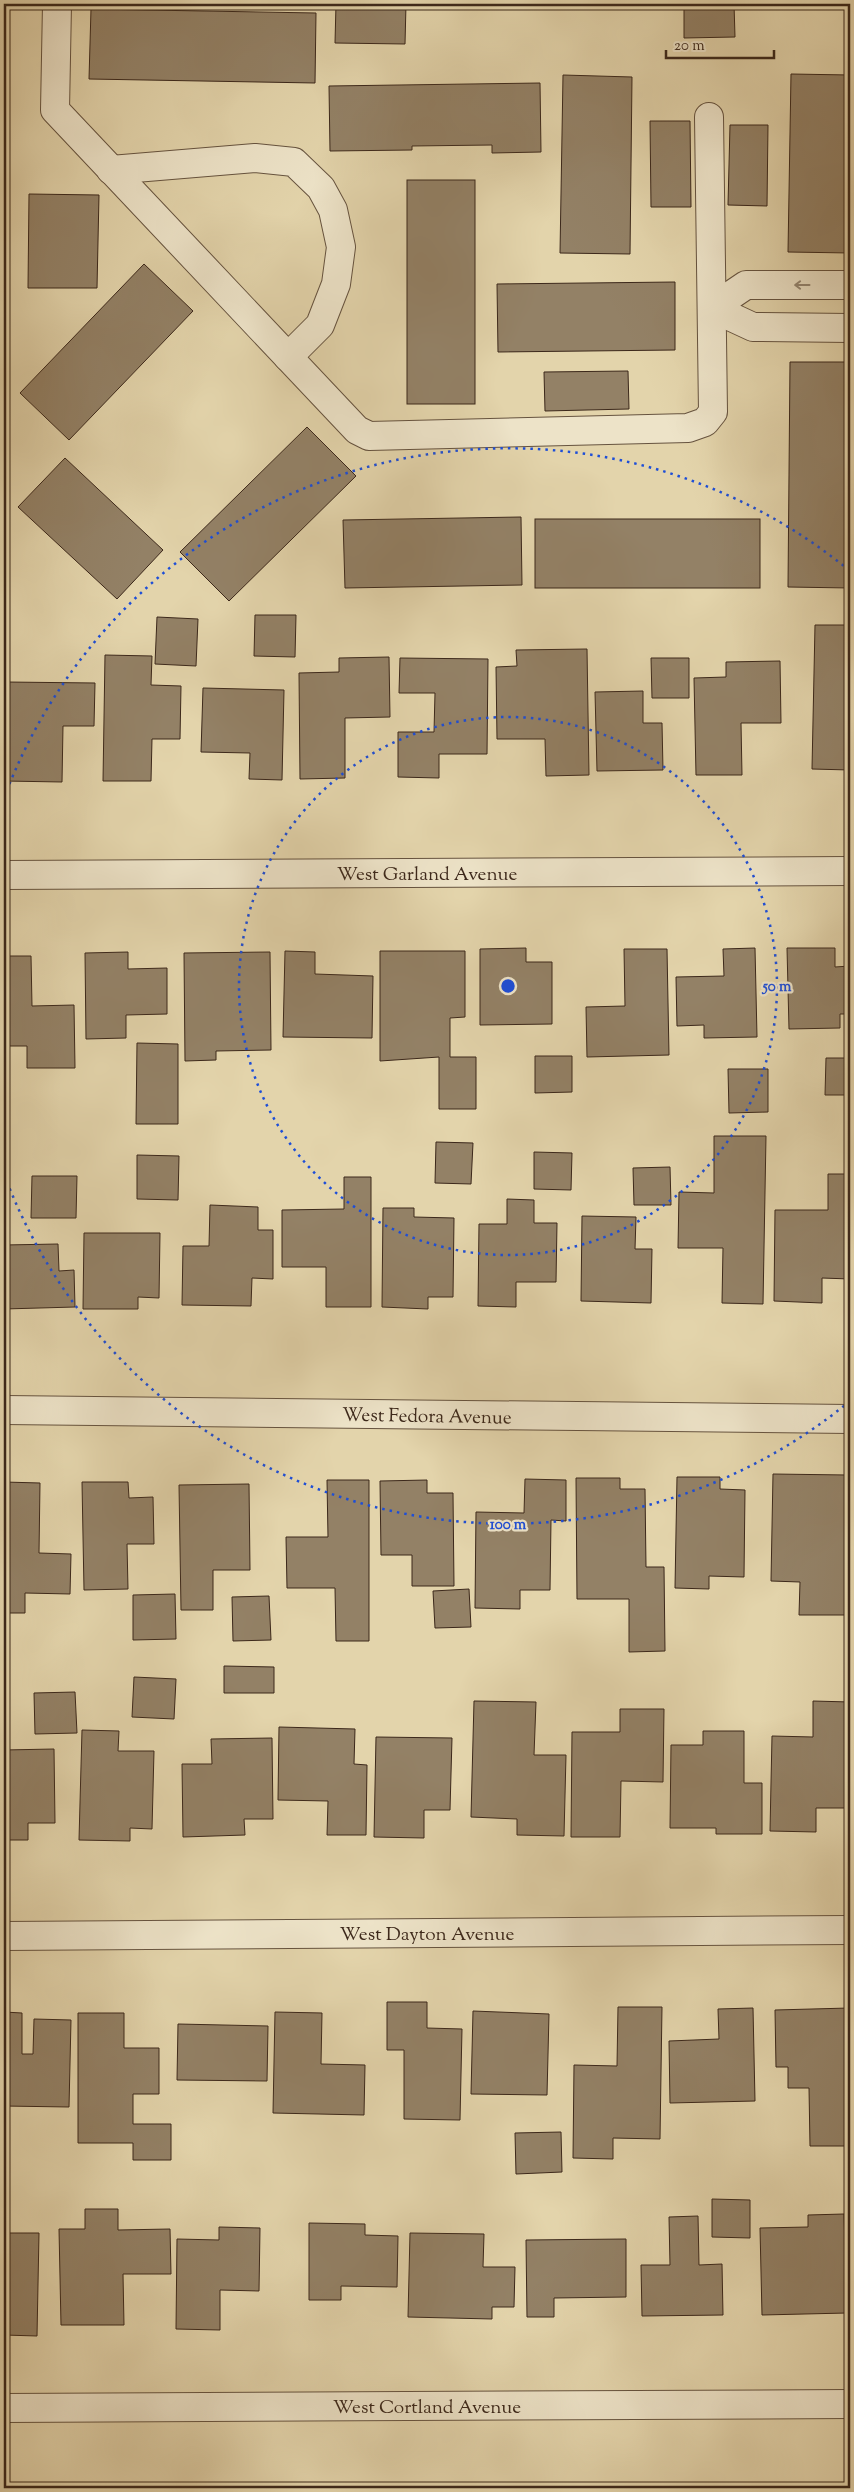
<svg xmlns="http://www.w3.org/2000/svg" width="854" height="2492" font-family="'Sorts Mill Goudy',serif">
<style>
.building{fill:#938166;stroke:#3c281b}
.lines{fill:none;stroke-linecap:round;stroke-linejoin:round}
.minor-casing{stroke:#66533f;stroke-width:30}
.minor{stroke:#ede3c8;stroke-width:28}
.oneway{stroke:#948672}
.ring{fill:none;stroke:#1d4ed8;stroke-width:2.5;stroke-dasharray:2.5 5}
.labels{text-anchor:middle;stroke-width:4.5;stroke-linejoin:round;paint-order:stroke}
.street-label{font-size:19px;fill:#3c281b;stroke:#ede3c8}
.centre{fill:#1d4ed8;stroke:#ede3c8;stroke-width:2.5}
.ring-label{font-size:15px;text-anchor:middle;font-weight:bold;fill:#1d4ed8;stroke:#ede3c8;stroke-width:4.5;stroke-linejoin:round;paint-order:stroke}
</style>
<rect width="100%" height="100%" fill="#e3d4ab"/>
<filter id="stains"><feTurbulence type="fractalNoise" baseFrequency=".004" numOctaves="4"/><feColorMatrix values="0 0 0 0 .2 0 0 0 0 .09 0 0 0 0 .02 0 0 0 .5 -.17"/></filter>
<radialGradient id="worn" r=".72"><stop offset=".6" stop-color="#630" stop-opacity="0"/><stop offset="1" stop-color="#630" stop-opacity=".3"/></radialGradient>
<!-- building -->
<g class="building">
<polygon points="336,4 406,4 405,44 335,43"/>
<polygon points="684,4 734,4 735,37 684,38"/>
<polygon points="91,9 316,13 315,83 89,79"/>
<polygon points="791,74 850,75 850,253 788,252"/>
<polygon points="563,75 632,77 630,254 560,253"/>
<polygon points="540,83 541,152 492,153 492,145 412,146 412,150 330,151 329,86"/>
<polygon points="650,121 690,121 691,207 651,207"/>
<polygon points="730,125 768,125 767,206 728,205"/>
<rect x="407" y="180" width="68" height="224"/>
<polygon points="29,194 99,195 97,288 28,288"/>
<polygon points="144,264 193,311 69,440 20,393"/>
<polygon points="675,282 675,350 498,352 497,284"/>
<polygon points="790,362 850,362 850,588 788,587"/>
<polygon points="628,371 629,409 545,411 544,372"/>
<polygon points="307,427 356,476 229,601 180,552"/>
<polygon points="65,458 163,550 117,599 18,507"/>
<polygon points="521,517 522,585 345,588 343,520"/>
<rect x="535" y="519" width="225" height="69"/>
<polygon points="255,615 296,615 295,657 254,656"/>
<polygon points="157,617 198,619 196,666 155,664"/>
<polygon points="815,625 850,625 850,770 812,769"/>
<polygon points="587,649 589,775 546,776 545,739 497,739 496,667 517,666 516,650"/>
<polygon points="105,655 152,656 151,685 181,686 180,739 152,739 151,781 103,781"/>
<polygon points="389,657 390,717 345,718 345,778 300,779 299,673 339,672 339,658"/>
<polygon points="400,658 488,659 487,754 439,754 439,778 398,777 398,732 434,732 435,693 399,693"/>
<polygon points="651,658 689,658 689,698 652,698"/>
<polygon points="780,661 781,723 741,723 742,775 696,775 694,678 726,677 726,662"/>
<polygon points="6,682 95,683 94,726 63,726 62,782 4,781"/>
<polygon points="203,688 284,690 282,780 249,779 250,753 201,752"/>
<polygon points="643,691 643,723 662,723 663,770 597,771 595,692"/>
<polygon points="526,948 526,962 552,962 552,1024 480,1025 480,949"/>
<polygon points="755,948 757,1037 704,1038 704,1025 677,1026 676,977 724,976 723,949"/>
<polygon points="787,948 835,948 835,967 850,966 850,1014 840,1014 840,1028 789,1029"/>
<polygon points="624,949 667,949 669,1055 587,1057 586,1007 625,1006"/>
<polygon points="285,951 315,952 315,974 373,976 372,1038 283,1037"/>
<polygon points="380,951 465,951 465,1017 450,1018 450,1057 476,1057 476,1109 439,1109 439,1057 380,1061"/>
<polygon points="128,952 128,969 167,968 167,1014 126,1015 126,1038 86,1039 85,953"/>
<polygon points="270,952 271,1050 216,1051 216,1060 185,1061 184,953"/>
<polygon points="4,956 31,956 32,1006 74,1005 75,1068 27,1068 27,1046 4,1046"/>
<polygon points="137,1043 178,1044 178,1124 136,1124"/>
<polygon points="535,1056 572,1056 572,1092 535,1093"/>
<polygon points="826,1058 850,1058 850,1095 825,1095"/>
<polygon points="728,1069 768,1069 768,1112 729,1113"/>
<polygon points="714,1136 766,1136 763,1304 722,1303 723,1248 678,1248 679,1192 714,1193"/>
<polygon points="436,1142 473,1143 471,1184 435,1183"/>
<polygon points="534,1152 572,1153 571,1190 534,1189"/>
<polygon points="137,1155 179,1156 178,1200 137,1199"/>
<polygon points="670,1167 671,1205 634,1205 633,1168"/>
<polygon points="828,1174 850,1174 850,1279 822,1278 822,1303 774,1301 775,1210 828,1210"/>
<polygon points="32,1176 77,1176 76,1218 31,1218"/>
<polygon points="344,1177 371,1177 371,1307 326,1307 326,1267 282,1267 282,1210 344,1209"/>
<polygon points="507,1199 534,1200 534,1223 557,1223 556,1282 516,1282 516,1307 478,1306 479,1224 507,1224"/>
<polygon points="210,1205 258,1207 258,1230 273,1230 273,1279 252,1278 251,1306 182,1305 183,1246 209,1246"/>
<polygon points="383,1208 414,1208 414,1217 454,1218 453,1297 428,1297 428,1309 382,1307"/>
<polygon points="582,1216 636,1217 635,1249 652,1249 651,1303 581,1301"/>
<polygon points="84,1233 160,1233 159,1298 138,1297 138,1309 83,1309"/>
<polygon points="58,1244 59,1271 74,1270 75,1307 4,1309 4,1245"/>
<polygon points="773,1474 847,1475 845,1615 799,1615 800,1582 771,1581"/>
<polygon points="677,1477 720,1477 720,1489 745,1490 744,1577 709,1576 709,1589 675,1588"/>
<polygon points="576,1478 620,1478 620,1489 645,1489 646,1567 664,1567 665,1651 629,1652 629,1599 577,1599"/>
<polygon points="525,1479 566,1480 566,1521 551,1520 550,1590 520,1590 520,1609 475,1608 476,1512 524,1513"/>
<polygon points="327,1480 369,1480 369,1641 336,1641 335,1588 287,1588 286,1537 328,1537"/>
<polygon points="427,1480 427,1493 453,1493 454,1586 412,1586 412,1555 381,1555 380,1481"/>
<polygon points="4,1482 40,1483 39,1553 71,1554 70,1594 25,1593 25,1613 4,1613"/>
<polygon points="82,1482 128,1482 129,1498 153,1497 154,1544 127,1544 128,1589 84,1590"/>
<polygon points="249,1484 250,1570 213,1570 213,1610 181,1610 179,1485"/>
<polygon points="469,1589 471,1627 435,1628 433,1591"/>
<polygon points="175,1594 176,1639 133,1640 133,1595"/>
<polygon points="269,1596 271,1640 233,1641 232,1597"/>
<polygon points="224,1666 274,1667 274,1693 224,1693"/>
<polygon points="134,1677 176,1679 174,1719 132,1717"/>
<polygon points="75,1692 77,1733 35,1734 34,1693"/>
<polygon points="474,1701 536,1702 534,1755 566,1755 564,1836 517,1835 517,1819 471,1817"/>
<polygon points="813,1701 850,1702 850,1808 816,1808 816,1832 770,1831 772,1736 813,1737"/>
<polygon points="620,1709 664,1709 663,1782 621,1781 620,1837 571,1837 572,1732 620,1732"/>
<polygon points="279,1727 355,1729 354,1764 367,1765 366,1835 327,1835 328,1801 278,1800"/>
<polygon points="82,1730 119,1731 118,1751 154,1751 152,1829 130,1828 130,1841 79,1840"/>
<polygon points="703,1731 744,1731 744,1783 762,1783 762,1834 716,1834 716,1828 670,1828 671,1745 703,1745"/>
<polygon points="376,1737 452,1738 450,1810 424,1810 424,1838 374,1837"/>
<polygon points="272,1738 273,1819 244,1819 245,1835 183,1837 182,1764 212,1764 211,1739"/>
<polygon points="54,1749 55,1823 28,1823 28,1840 4,1840 4,1750"/>
<polygon points="387,2002 427,2002 427,2028 462,2029 460,2120 404,2119 404,2050 387,2050"/>
<polygon points="618,2007 662,2007 660,2139 613,2138 613,2159 573,2158 574,2065 617,2066"/>
<polygon points="753,2008 755,2101 670,2103 669,2041 719,2039 718,2009"/>
<polygon points="849,2008 850,2146 810,2146 809,2088 788,2088 788,2067 776,2067 775,2010"/>
<polygon points="473,2011 549,2014 547,2095 471,2094"/>
<polygon points="4,2012 22,2013 22,2054 33,2054 34,2019 71,2020 69,2107 4,2106"/>
<polygon points="275,2012 322,2013 321,2064 365,2065 364,2115 273,2113"/>
<polygon points="78,2013 124,2013 124,2048 159,2048 159,2094 133,2094 133,2124 171,2124 171,2160 133,2160 133,2143 78,2143"/>
<polygon points="178,2024 268,2026 267,2081 177,2080"/>
<polygon points="561,2132 562,2172 516,2174 515,2133"/>
<polygon points="712,2199 750,2200 750,2238 712,2237"/>
<polygon points="85,2209 118,2209 118,2230 170,2229 171,2274 123,2274 124,2325 61,2325 59,2229 85,2229"/>
<polygon points="844,2214 847,2313 762,2315 760,2228 808,2227 808,2215"/>
<polygon points="698,2216 699,2265 722,2264 723,2315 642,2316 641,2265 670,2265 669,2217"/>
<polygon points="309,2223 365,2224 365,2235 398,2236 397,2287 341,2286 341,2300 309,2300"/>
<polygon points="219,2227 260,2228 259,2291 220,2290 220,2330 176,2329 177,2239 219,2240"/>
<polygon points="4,2233 39,2233 37,2336 4,2335"/>
<polygon points="410,2233 484,2234 483,2267 515,2267 514,2307 492,2307 492,2319 408,2317"/>
<polygon points="626,2239 626,2297 554,2298 554,2317 527,2317 526,2240"/>
<rect x="112" y="2486" width="51" height="2"/>
<polygon points="217,2486 217,2488 175,2488 175,2487"/>
</g>
<g class="lines">
<!-- minor casing -->
<g class="minor-casing">
<g id="minor">
<polyline points="57,4 55,110 357,430 369,436 688,428 705,422 713,412 709,117"/>
<polyline points="111,170 255,158 294,162 321,188 333,210 341,247 336,284 320,325 288,357"/>
<polyline points="850,285 746,285 712,308 753,327 850,328"/>
<polyline points="4,875 850,871"/>
<polyline points="4,1410 850,1419"/>
<polyline points="4,1936 850,1930"/>
<polyline points="4,2408 850,2404"/>
</g>
</g>
<!-- minor -->
<use href="#minor" class="minor"/>
</g>
<!-- one-way arrows -->
<defs><path id="oneway-shaft" d="M-6 0H5M1.5-3L5.5 0L1.5 3" fill="none" stroke-width="1.6" stroke-linecap="round" stroke-linejoin="round" transform="scale(1.25)"/></defs>
<use class="oneway" href="#oneway-shaft" transform="translate(802 285) rotate(180)"/>
<!-- distance rings -->
<g class="ring">
<circle cx="508" cy="986" r="269"/>
<path d="M850 1401A538 538 0 0 1 4 1174M4 798A538 538 0 0 1 850 571"/>
</g>
<g class="labels">
<!-- street labels -->
<g class="street-label">
<text x="427" y="880">West Garland Avenue</text>
<text transform="translate(427 1415) rotate(1)" y="7">West Fedora Avenue</text>
<text x="427" y="1940">West Dayton Avenue</text>
<text x="427" y="2413">West Cortland Avenue</text>
</g>
</g>
<circle cx="508" cy="986" r="8" class="centre"/>
<g class="ring-label">
<text x="777" y="991">50 m</text>
<text x="508" y="1529">100 m</text>
</g>
<!-- margin -->
<rect width="854" height="2492" fill="none" stroke="#e3d4ab" stroke-width="20"/>
<rect x="5" y="5" width="844" height="2482" fill="none" stroke="#3c281b" stroke-width="2.5"/>
<rect x="10" y="10" width="834" height="2472" fill="none" stroke="#3c281b"/>
<!-- scale -->
<path d="M666 50v8h108v-8" fill="none" stroke="#3c281b" stroke-width="2.5"/>
<text x="674" y="50" font-size="15" fill="#3c281b" stroke="#ede3c8" stroke-width="4" paint-order="stroke">20 m</text>
<rect width="100%" height="100%" filter="url(#stains)"/>
<rect width="100%" height="100%" fill="url(#worn)"/>
</svg>
